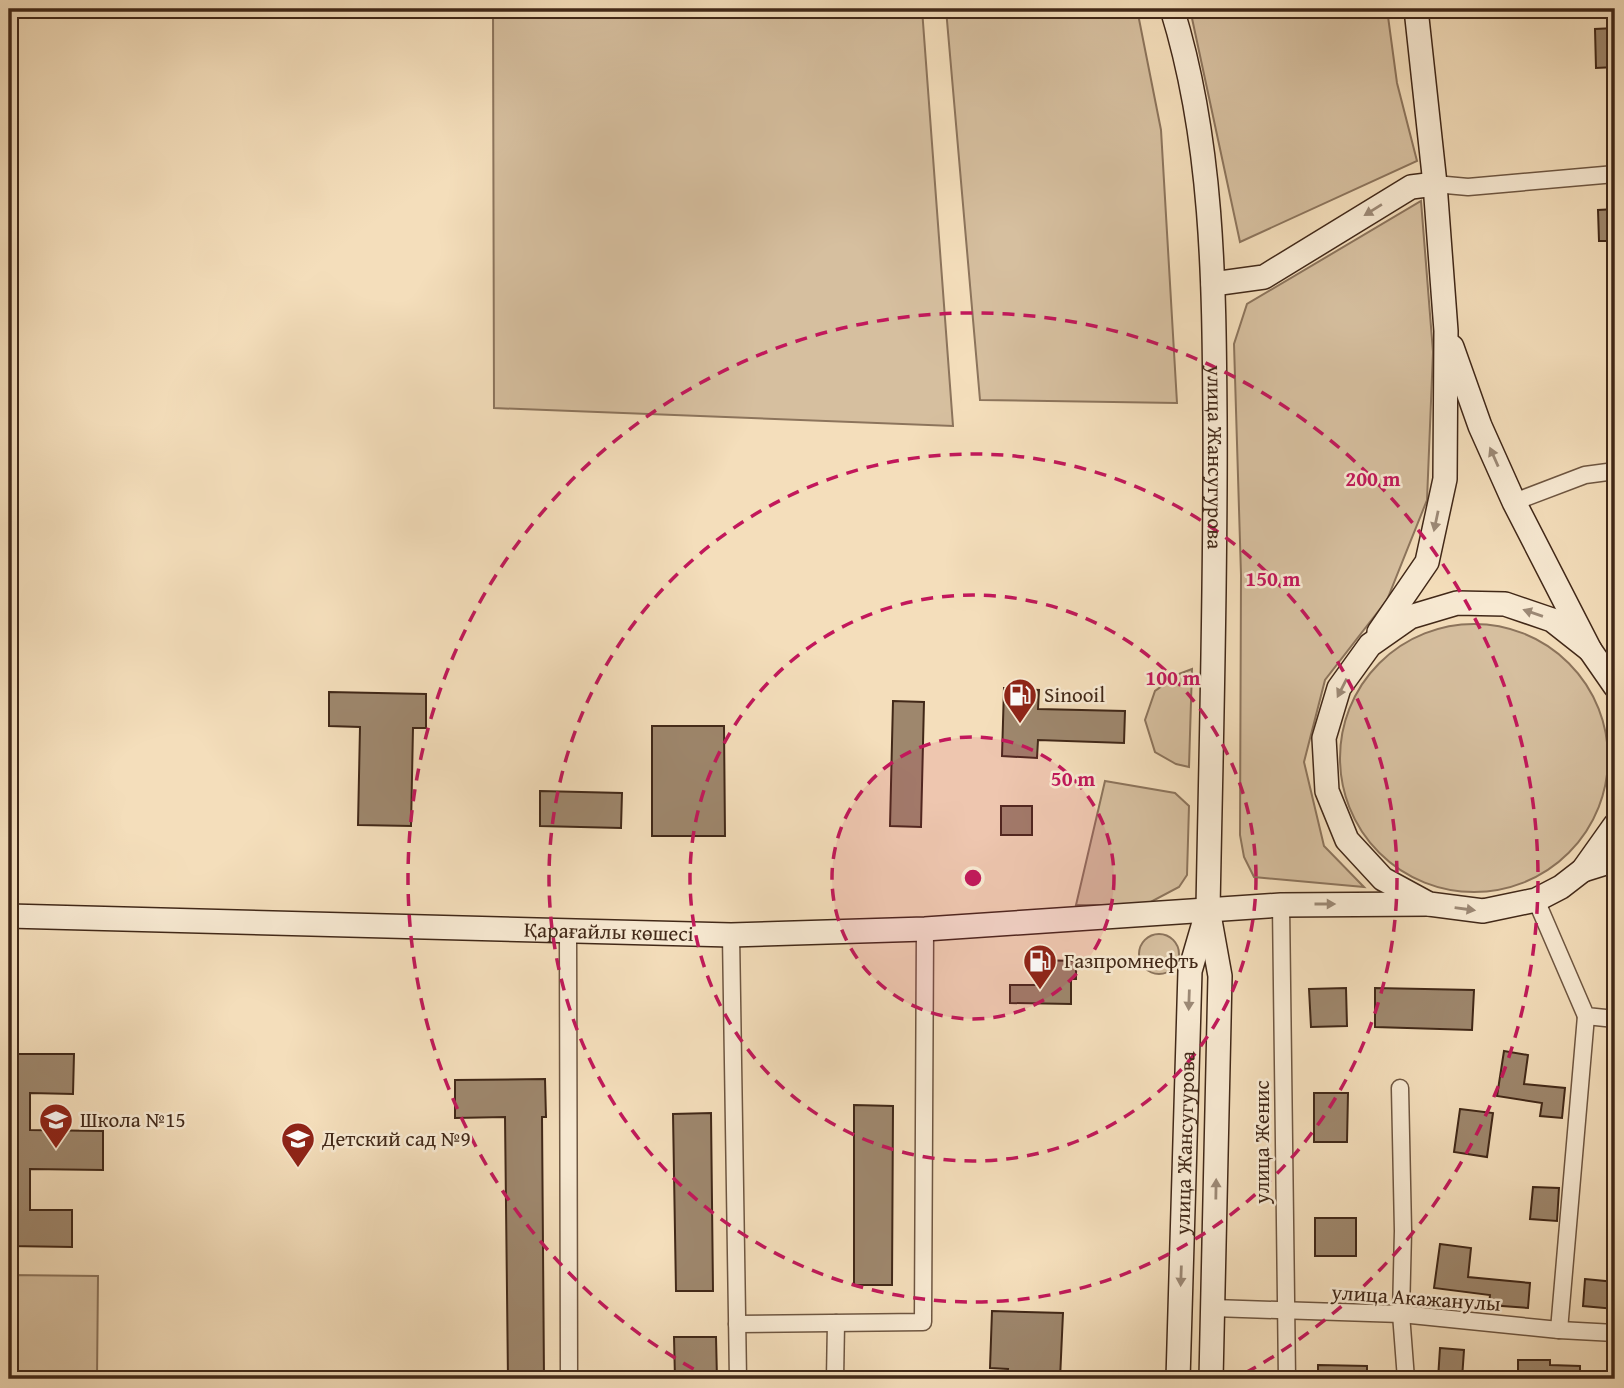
<svg xmlns="http://www.w3.org/2000/svg" width="1624" height="1388" font-family="'Gentium Book Plus',serif">
<style>
.green{fill:#d6bf9f;stroke:#8c745c;stroke-width:2}
.building{fill:#9e876d;stroke:#412818;stroke-width:2}
.lines{fill:none;stroke-linecap:round;stroke-linejoin:round}
.street-casing{stroke:#6e5641;stroke-width:19}
.secondary-casing{stroke:#412818;stroke-width:26}
.street{stroke:#f8ead3;stroke-width:16}
.secondary{stroke:#f8ead3;stroke-width:23}
.oneway{fill:#9c8976}
.ring{fill:none;stroke:#c2185b;stroke-width:3.5;stroke-dasharray:12 9}
.labels{text-anchor:middle;stroke-width:5;stroke-linejoin:round;paint-order:stroke}
.street-label{font-size:21px;fill:#412818;stroke:#f8ead3}
.poi-label{font-size:21px;fill:#412818;stroke:#f8ead3;text-anchor:start}
.centre{fill:#c2185b;stroke:#f8ead3;stroke-width:3.5}
.ring-label{font-size:21px;text-anchor:middle;font-weight:bold;fill:#c2185b;stroke:#f8ead3;stroke-width:5;stroke-linejoin:round;paint-order:stroke}
</style>
<rect width="100%" height="100%" fill="#f4debb"/>
<filter id="stains"><feTurbulence type="fractalNoise" baseFrequency=".00286" numOctaves="4"/><feColorMatrix values="0 0 0 0 .2 0 0 0 0 .09 0 0 0 0 .02 0 0 0 .5 -.17"/></filter>
<radialGradient id="worn" r=".72"><stop offset=".6" stop-color="#630" stop-opacity="0"/><stop offset="1" stop-color="#630" stop-opacity=".3"/></radialGradient>
<!-- green -->
<g class="green">
<polygon points="493,9 922,9 953,426 494,408"/>
<polygon points="946,9 1137,9 1161,130 1177,403 980,400"/>
<polygon points="1190,9 1387,9 1397,83 1417,161 1240,242"/>
<polygon points="1421,201 1433,352 1427,500 1387,600 1325,680 1304,762 1324,846 1364,887 1254,877 1244,857 1240,835 1241,575 1234,344 1247,304"/>
<circle cx="1474" cy="758" r="134"/>
<polygon points="1192,669 1189,767 1176,764 1155,752 1145,720 1155,691 1179,674"/>
<polygon points="1105,781 1175,793 1189,806 1187,875 1179,887 1145,905 1076,905"/>
<circle cx="1159" cy="954" r="20"/>
<polygon points="9,1275 98,1276 97,1379 9,1379"/>
</g>
<!-- building -->
<g class="building">
<polygon points="1615,28 1615,67 1596,68 1595,29"/>
<polygon points="1615,209 1615,241 1599,241 1598,210"/>
<polygon points="1004,688 1039,690 1038,709 1125,711 1124,743 1038,740 1037,758 1002,756"/>
<polygon points="329,692 426,694 426,728 413,728 411,826 358,825 360,727 329,726"/>
<polygon points="893,701 924,702 921,827 890,826"/>
<polygon points="652,726 724,726 725,836 652,836"/>
<polygon points="540,791 622,793 621,828 540,826"/>
<rect x="1001" y="806" width="31" height="29"/>
<polygon points="1036,960 1076,961 1076,979 1071,979 1071,1004 1010,1003 1010,985 1036,985"/>
<polygon points="1346,988 1347,1026 1311,1027 1309,989"/>
<polygon points="1375,988 1474,990 1472,1030 1375,1027"/>
<polygon points="1504,1051 1528,1055 1524,1084 1565,1088 1562,1118 1540,1116 1542,1103 1497,1096"/>
<polygon points="9,1054 74,1054 73,1094 30,1093 30,1130 103,1131 103,1170 30,1169 30,1210 72,1210 72,1247 9,1246"/>
<polygon points="545,1079 546,1117 542,1117 544,1379 508,1379 505,1117 455,1118 455,1080"/>
<polygon points="1314,1093 1348,1093 1347,1142 1314,1142"/>
<polygon points="854,1105 893,1106 892,1285 854,1285"/>
<polygon points="1460,1109 1493,1113 1487,1157 1454,1152"/>
<polygon points="711,1113 713,1291 676,1291 673,1114"/>
<polygon points="1533,1187 1559,1188 1557,1221 1530,1219"/>
<rect x="1315" y="1218" width="41" height="38"/>
<polygon points="1440,1244 1471,1248 1468,1277 1530,1283 1528,1308 1489,1305 1490,1295 1434,1288"/>
<polygon points="1585,1279 1615,1282 1615,1309 1583,1306"/>
<polygon points="992,1311 1063,1313 1060,1379 1007,1379 1008,1369 990,1368"/>
<polygon points="674,1337 716,1337 717,1379 675,1379"/>
<polygon points="1440,1348 1464,1350 1462,1379 1438,1379"/>
<polygon points="1518,1360 1550,1360 1550,1365 1580,1366 1580,1379 1518,1379"/>
<polygon points="1318,1365 1367,1366 1367,1379 1318,1379"/>
</g>
<g class="lines">
<!-- street casing -->
<g class="street-casing">
<g id="street">
<polyline points="1435,184 1468,187 1615,174"/>
<polyline points="1514,502 1585,475 1615,471"/>
<polyline points="1536,900 1586,1016 1615,1019"/>
<polyline points="1281,905 1287,1379"/>
<polyline points="568,930 569,1379"/>
<polyline points="731,935 738,1379"/>
<polyline points="1400,1088 1403,1231 1401,1314 1406,1379"/>
<polyline points="1213,1308 1401,1314 1559,1330 1615,1333"/>
<polyline points="737,1324 923,1322 925,929"/>
<polyline points="1559,1330 1586,1016"/>
<polyline points="835,1379 836,1323"/>
</g>
</g>
<!-- secondary casing -->
<g class="secondary-casing">
<g id="secondary">
<path id="s1" d="M1172,9C1213,141 1214,281 1215,417C1216,581 1211,745 1208,909L1220,976L1211,1379"/>
<polyline points="1213,284 1264,277 1411,187 1435,184"/>
<polyline points="1452,347 1480,426 1514,502 1590,650 1615,686"/>
<polyline points="1379,632 1427,562 1445,479 1446,331 1435,184 1416,9"/>
<polyline points="1590,650 1552,620 1505,604 1457,603 1410,617 1370,645 1339,688 1324,738 1327,791 1347,840 1383,879 1429,904 1483,911 1536,900 1561,887 1583,870 1615,825"/>
<polyline points="1583,870 1615,860"/>
<path id="s2" d="M9,916L731,935L925,929L1281,905L1429,904"/>
<path id="s3" d="M1178,1379L1190,971L1206,916"/>
</g>
</g>
<!-- street -->
<use href="#street" class="street"/>
<!-- secondary -->
<use href="#secondary" class="secondary"/>
</g>
<!-- one-way arrows -->
<defs><path id="oneway-solid" d="M-6-.8H1V-3.2L6.5 0L1 3.2V.8H-6Z" transform="scale(1.75)"/></defs>
<g class="oneway">
<use href="#oneway-solid" transform="translate(1373 210) rotate(148)"/>
<use href="#oneway-solid" transform="translate(1494 457) rotate(-114)"/>
<use href="#oneway-solid" transform="translate(1436 521) rotate(102)"/>
<use href="#oneway-solid" transform="translate(1533 613) rotate(-161)"/>
<use href="#oneway-solid" transform="translate(1342 688) rotate(117)"/>
<use href="#oneway-solid" transform="translate(1325 904)"/>
<use href="#oneway-solid" transform="translate(1465 909) rotate(8)"/>
<use href="#oneway-solid" transform="translate(1189 1000) rotate(92)"/>
<use href="#oneway-solid" transform="translate(1216 1189) rotate(-89)"/>
<use href="#oneway-solid" transform="translate(1181 1276) rotate(92)"/>
</g>
<!-- distance rings -->
<circle cx="973" cy="878" r="141" fill="#c2185b" fill-opacity=".12"/>
<g class="ring">
<circle cx="973" cy="878" r="141"/>
<circle cx="973" cy="878" r="283"/>
<circle cx="973" cy="878" r="424"/>
<path d="M712 1379A565 565 0 1 1 1234 1379"/>
</g>
<!-- icons -->
<defs>
<g id="fuel-pin" transform="scale(1.75)"><path d="M0 17L-7.5 6A9.5 9.5 0 1 1 7.5 6Z" fill="#8f2418" stroke="#f8ead3"/><path d="M-5.5-6h7V0h2V4h1.3V-2.5L3-4.5l.8-.8L6-3V5H2.5V1h-1V6h-7ZM-4.2-4.7v3.2H.2V-4.7Z" fill="#fff"/></g>
<g id="school-pin" transform="scale(1.75)"><path d="M0 17L-7.5 6A9.5 9.5 0 1 1 7.5 6Z" fill="#8f2418" stroke="#f8ead3"/><path d="M0-5L7-2L0 1L-7-2ZM-4 1L0 2.5L4 1V4Q0 6-4 4Z" fill="#fff"/></g>
</defs>
<g fill-rule="evenodd">
<use href="#fuel-pin" x="1020" y="695"/>
<use href="#fuel-pin" x="1040" y="961"/>
<use href="#school-pin" x="56" y="1120"/>
<use href="#school-pin" x="298" y="1139"/>
</g>
<g class="labels">
<!-- street labels -->
<g class="street-label">
<text dy="7" stroke="none"><textPath href="#s1" startOffset="452">улица Жансугурова</textPath></text>
<text dy="7" stroke="none"><textPath href="#s2" startOffset="600">Қарағайлы көшесі</textPath></text>
<text transform="translate(1262 1142) rotate(-90)" y="7">улица Женис</text>
<text dy="7" stroke="none"><textPath href="#s3" startOffset="236">улица Жансугурова</textPath></text>
<text transform="translate(1416 1298) rotate(4)" y="7">улица Акажанулы</text>
</g>
<!-- poi labels -->
<g class="poi-label">
<text x="1044" y="702">Sinooil</text>
<text x="1064" y="968">Газпромнефть</text>
<text x="80" y="1127">Школа №15</text>
<text x="322" y="1146">Детский сад №9</text>
</g>
</g>
<circle cx="973" cy="878" r="10" class="centre"/>
<g class="ring-label">
<text x="1373" y="486">200 m</text>
<text x="1273" y="586">150 m</text>
<text x="1173" y="685">100 m</text>
<text x="1073" y="786">50 m</text>
</g>
<!-- margin -->
<rect width="1624" height="1388" fill="none" stroke="#f4debb" stroke-width="35"/>
<rect x="10" y="10" width="1603" height="1367" fill="none" stroke="#412818" stroke-width="3.5"/>
<rect x="18" y="18" width="1589" height="1353" fill="none" stroke="#412818" stroke-width="2"/>
<rect width="100%" height="100%" filter="url(#stains)"/>
<rect width="100%" height="100%" fill="url(#worn)"/>
</svg>
